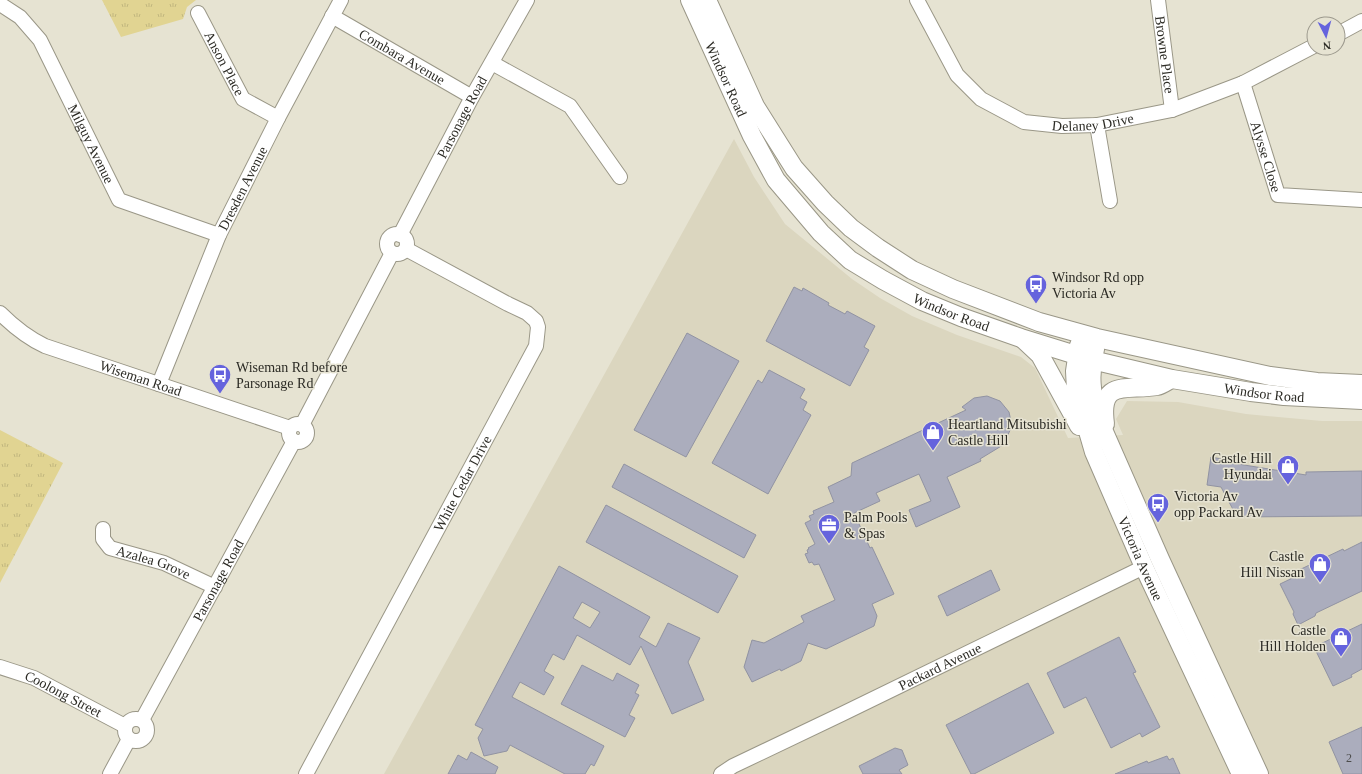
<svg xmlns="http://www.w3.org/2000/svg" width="1362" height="774" font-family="Georgia,serif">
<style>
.built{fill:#dbd6bf}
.park{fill:url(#park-tufts)}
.building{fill:#abadbd;stroke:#9193a2;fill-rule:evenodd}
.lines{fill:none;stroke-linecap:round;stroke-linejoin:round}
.minor-casing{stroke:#9a9787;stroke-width:16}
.major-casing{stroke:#9a9787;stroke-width:20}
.minor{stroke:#fff;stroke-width:14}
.major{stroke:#fff;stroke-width:18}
.labels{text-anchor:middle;stroke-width:3;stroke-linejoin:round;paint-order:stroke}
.number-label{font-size:12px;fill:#4c4c4b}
.street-label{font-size:14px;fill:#2c2b25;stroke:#e6e3d2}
.poi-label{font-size:14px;fill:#2c2b25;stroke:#e6e3d2;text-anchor:start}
</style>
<defs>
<pattern id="park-tufts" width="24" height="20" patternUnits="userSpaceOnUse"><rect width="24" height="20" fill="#e1d492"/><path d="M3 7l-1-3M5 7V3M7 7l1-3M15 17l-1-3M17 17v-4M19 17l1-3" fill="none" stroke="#c1b67e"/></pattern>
</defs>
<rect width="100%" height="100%" fill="#e6e3d2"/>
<!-- built -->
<polygon class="built" points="734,139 754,177 785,224 852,279 880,298 912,316 957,335 1021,357 1035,368 1068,438 1123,435 1116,419 1127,401 1178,402 1246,414 1322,421 1362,421 1362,774 384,774"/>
<!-- park -->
<g class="park">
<polygon points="102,0 196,0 187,7 183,19 121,37"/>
<polygon points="0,430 63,463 0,583"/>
</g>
<!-- building -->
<g class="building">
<polygon points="794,287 802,291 803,288 829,303 828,305 845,314 847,311 875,326 864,347 869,350 850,386 766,341"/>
<polygon points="687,333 739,361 686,457 634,430"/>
<polygon points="769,370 805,389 800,398 807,402 803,410 811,415 768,494 712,463 758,380 762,383"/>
<polygon points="987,396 1000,401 1009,412 1012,426 1006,439 1002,443 1003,445 980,459 981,461 947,477 960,507 916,527 909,510 931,501 919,474 876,493 880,501 854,513 870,548 872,547 894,594 872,604 877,616 874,626 826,649 808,643 801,661 781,671 780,669 752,682 744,667 752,640 764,643 804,622 801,616 835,600 819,564 814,565 812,562 809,563 805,554 808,553 807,550 809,549 808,548 815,544 805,523 811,520 809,516 814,514 813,511 834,502 828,487 851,476 852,463 966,410 962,407 974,398"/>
<polygon points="1211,457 1238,462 1238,464 1306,475 1306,472 1362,471 1362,516 1237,517 1221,487 1207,485"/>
<polygon points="624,464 756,535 744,558 612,487"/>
<polygon points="606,505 738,576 718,613 586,542"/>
<polygon points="1362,542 1362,591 1316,613 1315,616 1298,625 1293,614 1294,612 1280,584 1301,574 1299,570 1343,549 1344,551"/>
<path d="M559,566L650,617L639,637L656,647L668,623L700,638L688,662L704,700L672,714L641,646L630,665L577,635L564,660L553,654L544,671L554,677L544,695L520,682L512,697L604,746L594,766L591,764L585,774H565L510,745L507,751L484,756L478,738L483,729L475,725ZM582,602L600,612L590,628L573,618Z"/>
<polygon points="991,570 1000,590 947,616 938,596"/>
<polygon points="1362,624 1362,669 1351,675 1352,677 1333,686 1314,647"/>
<polygon points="1119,637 1136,672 1133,673 1160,727 1142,737 1140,733 1111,748 1086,697 1064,708 1047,673"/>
<polygon points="582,665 613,681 617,673 639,685 635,693 639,695 629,715 635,718 625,737 561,704"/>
<polygon points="1028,683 1054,733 974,774 971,774 946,725"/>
<polygon points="1362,727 1362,774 1343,774 1329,742"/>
<polygon points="895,748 902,750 908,765 899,770 902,774 863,774 859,766"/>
<polygon points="471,752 498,767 495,774 448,774 458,755 467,760"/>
<polygon points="1167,756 1169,760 1173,758 1180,774 1115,774 1147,761 1148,763"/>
</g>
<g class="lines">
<!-- minor casing -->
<g class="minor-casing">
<g id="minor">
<path id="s1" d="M917,0L957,75L981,99L1024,122L1062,126L1097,125L1172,110L1243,83L1314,46"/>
<path id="s2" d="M1158,0L1172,110"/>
<path id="s3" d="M0,4L20,17L40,40L119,200L219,235"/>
<path id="s4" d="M198,13L243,99L278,118"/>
<path id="s5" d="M332,16L472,97"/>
<polyline points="1338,34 1362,21"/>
<polyline points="492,63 570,106 620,177"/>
<path id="s6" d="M1243,83L1278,195L1362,200"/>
<polyline points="1097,125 1110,201"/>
<circle cx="397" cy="244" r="10"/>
<path id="s7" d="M400,235L472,97L527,0"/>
<path id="s8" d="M0,313C13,326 28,338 45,346L290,428"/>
<path id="s9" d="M159,384L219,235L278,118L341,0"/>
<circle cx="298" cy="433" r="9"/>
<polyline points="302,425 392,253"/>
<path id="s10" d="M103,529V539L110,548L164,563L215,587"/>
<path id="s11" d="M0,667L34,678L125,726"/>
<circle cx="136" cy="730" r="11"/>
<path id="s12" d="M142,720L294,441"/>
<polyline points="110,774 129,739"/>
<path id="s13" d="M306,774L536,346L538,327L536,321L527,313L508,304L406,249"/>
<path id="s14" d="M721,774L733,766L842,714L1144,567"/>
</g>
</g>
<!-- major casing -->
<g class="major-casing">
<g id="major">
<path id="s15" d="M690,0L752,136L776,180L821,233L850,260L883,280L922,301L961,317L1021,338L1092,360L1172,379L1251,392L1284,396L1362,400"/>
<polyline points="707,0 755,106 794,168 825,203 851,228 878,248 912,270 953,289 1039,322 1097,338 1270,376 1317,382 1362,384"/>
<polyline points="1024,340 1040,355 1079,426"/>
<path id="s16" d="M1079,345L1075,371L1076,390L1094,452L1144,567L1241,774"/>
<path d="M1095,349C1089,373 1091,394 1098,418L1160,559L1259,774"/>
<path d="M1105,424C1099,378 1126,391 1157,386C1162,385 1167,381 1171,379"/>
</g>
</g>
<!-- minor -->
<use href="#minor" class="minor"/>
<!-- major -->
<use href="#major" class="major"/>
</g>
<!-- icons -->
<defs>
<g id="bus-pin" transform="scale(1.15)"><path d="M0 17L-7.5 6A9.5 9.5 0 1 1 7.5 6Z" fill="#6563dd" stroke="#e6e3d2"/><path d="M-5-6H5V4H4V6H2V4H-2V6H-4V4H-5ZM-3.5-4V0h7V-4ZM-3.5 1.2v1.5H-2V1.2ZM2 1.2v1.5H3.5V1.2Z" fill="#fff"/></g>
<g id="shop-pin" transform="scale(1.15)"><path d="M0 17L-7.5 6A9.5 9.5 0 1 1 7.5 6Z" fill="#6563dd" stroke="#e6e3d2"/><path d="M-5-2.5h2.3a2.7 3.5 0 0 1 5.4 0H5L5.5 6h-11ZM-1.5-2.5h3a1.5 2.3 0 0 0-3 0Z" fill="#fff"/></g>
<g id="office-pin" transform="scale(1.15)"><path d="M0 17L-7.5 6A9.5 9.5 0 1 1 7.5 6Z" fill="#6563dd" stroke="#e6e3d2"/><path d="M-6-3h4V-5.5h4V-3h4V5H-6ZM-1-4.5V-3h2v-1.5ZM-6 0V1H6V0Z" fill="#fff"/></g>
</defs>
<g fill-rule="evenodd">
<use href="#bus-pin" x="1036" y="285"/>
<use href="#bus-pin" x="220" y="375"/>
<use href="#shop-pin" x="933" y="432"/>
<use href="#shop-pin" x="1288" y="466"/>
<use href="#bus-pin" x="1158" y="504"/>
<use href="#office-pin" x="829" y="525"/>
<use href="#shop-pin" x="1320" y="564"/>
<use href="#shop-pin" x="1341" y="638"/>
</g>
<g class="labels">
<!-- number labels -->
<g class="number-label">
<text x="1349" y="762">2</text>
</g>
<!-- street labels -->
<g class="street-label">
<text dy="5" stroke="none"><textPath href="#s2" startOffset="55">Browne Place</textPath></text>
<text dy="5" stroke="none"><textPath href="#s5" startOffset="81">Combara Avenue</textPath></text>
<text dy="5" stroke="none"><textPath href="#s4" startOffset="57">Anson Place</textPath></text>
<text dy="5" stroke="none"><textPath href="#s15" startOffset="87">Windsor Road</textPath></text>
<text dy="5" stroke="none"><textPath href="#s7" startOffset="133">Parsonage Road</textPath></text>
<text dy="5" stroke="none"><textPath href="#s1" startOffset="237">Delaney Drive</textPath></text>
<text dy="5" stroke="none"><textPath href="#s3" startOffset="170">Milguy Avenue</textPath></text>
<text dy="5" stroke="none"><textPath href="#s6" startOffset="77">Alysse Close</textPath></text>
<text dy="5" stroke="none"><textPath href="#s9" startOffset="213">Dresden Avenue</textPath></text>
<text dy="5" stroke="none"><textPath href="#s15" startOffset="423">Windsor Road</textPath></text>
<text dy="5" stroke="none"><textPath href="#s8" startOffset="157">Wiseman Road</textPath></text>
<text dy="5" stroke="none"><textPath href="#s15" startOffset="747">Windsor Road</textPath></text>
<text dy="5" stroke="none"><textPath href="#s13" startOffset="330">White Cedar Drive</textPath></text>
<text dy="5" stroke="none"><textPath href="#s16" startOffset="226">Victoria Avenue</textPath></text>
<text dy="5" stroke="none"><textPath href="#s10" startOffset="67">Azalea Grove</textPath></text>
<text dy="5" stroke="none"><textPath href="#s12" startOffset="159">Parsonage Road</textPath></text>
<text dy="5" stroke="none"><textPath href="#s14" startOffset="244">Packard Avenue</textPath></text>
<text dy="5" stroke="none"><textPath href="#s11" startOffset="69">Coolong Street</textPath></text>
</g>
<!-- poi labels -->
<g class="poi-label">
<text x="1052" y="282">Windsor Rd opp<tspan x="1052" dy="16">Victoria Av</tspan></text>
<text x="236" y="372">Wiseman Rd before<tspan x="236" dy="16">Parsonage Rd</tspan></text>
<text x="948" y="429">Heartland Mitsubishi<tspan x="948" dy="16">Castle Hill</tspan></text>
<text x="1272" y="463" text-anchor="end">Castle Hill<tspan x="1272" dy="16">Hyundai</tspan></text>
<text x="1174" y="501">Victoria Av<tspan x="1174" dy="16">opp Packard Av</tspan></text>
<text x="844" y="522">Palm Pools<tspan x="844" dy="16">&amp; Spas</tspan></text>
<text x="1304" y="561" text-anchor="end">Castle<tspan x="1304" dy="16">Hill Nissan</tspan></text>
<text x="1326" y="635" text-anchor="end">Castle<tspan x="1326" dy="16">Hill Holden</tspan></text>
</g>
</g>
<!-- north arrow -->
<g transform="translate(1326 36) rotate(174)"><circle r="19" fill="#e6e3d2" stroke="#9c998d"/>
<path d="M0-3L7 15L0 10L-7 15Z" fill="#6563dd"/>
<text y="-6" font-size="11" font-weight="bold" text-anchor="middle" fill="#2c2b25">N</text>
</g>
</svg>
